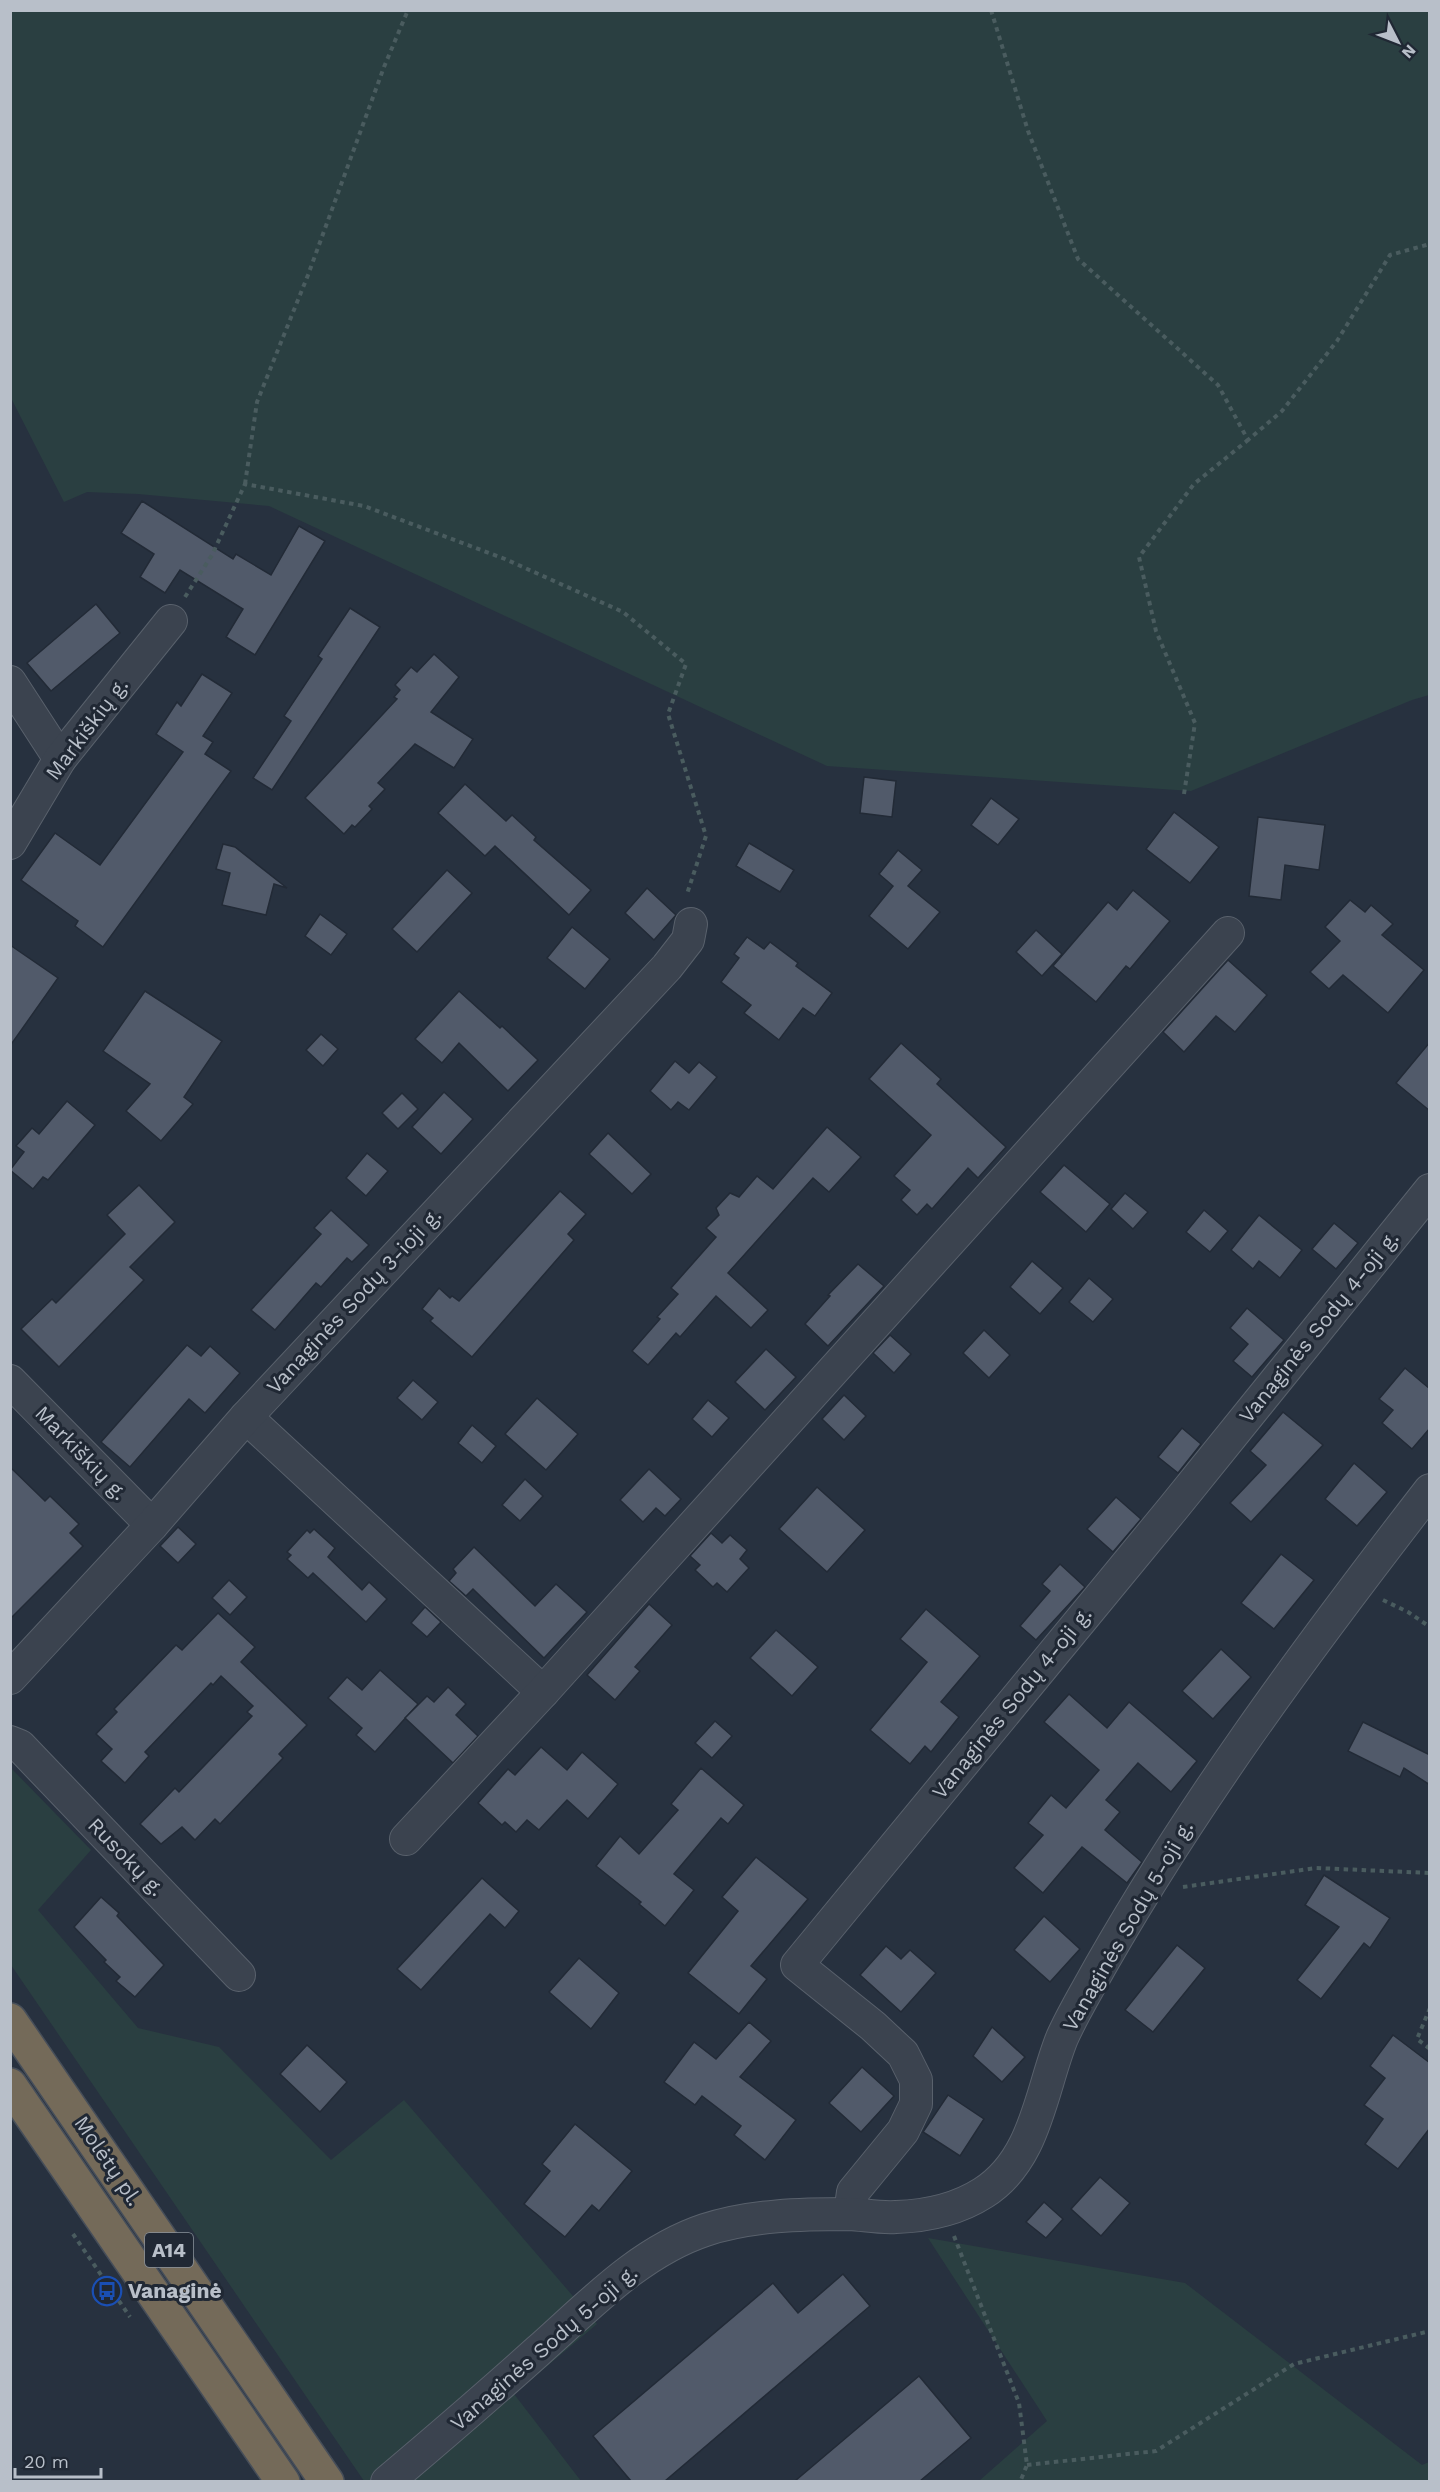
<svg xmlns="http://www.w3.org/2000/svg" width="1440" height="2492" font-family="'Work Sans',sans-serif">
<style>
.green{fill:#2a3f41}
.building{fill:#515a6a;stroke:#222a36;stroke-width:1.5}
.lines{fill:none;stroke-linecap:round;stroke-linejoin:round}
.minor-casing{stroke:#59616c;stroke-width:34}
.highway-casing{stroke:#464e59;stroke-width:36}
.path{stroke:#4a5c5f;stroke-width:4;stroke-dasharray:4.5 4.5;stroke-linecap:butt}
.minor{stroke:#3b434f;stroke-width:32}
.highway{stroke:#746a59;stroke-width:33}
.labels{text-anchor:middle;stroke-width:6;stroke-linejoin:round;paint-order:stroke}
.shield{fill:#202834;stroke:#8a929c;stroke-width:1.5}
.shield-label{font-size:20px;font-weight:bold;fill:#b8bfc9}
.street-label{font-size:21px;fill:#b8bfc9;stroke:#202834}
.poi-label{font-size:21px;font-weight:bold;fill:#b8bfc9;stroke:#202834;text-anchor:start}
</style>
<rect width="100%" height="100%" fill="#27313f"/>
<!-- green -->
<g class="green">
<polygon points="11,10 1429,11 1429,695 1412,700 1191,791 827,766 269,506 138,494 87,492 64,502 11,398"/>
<polygon points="10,1767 91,1850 38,1910 138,2028 219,2047 331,2160 404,2100 597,2324 514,2394 581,2481 364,2481 11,1965"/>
<polygon points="928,2238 1185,2283 1422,2465 1429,2462 1429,2481 979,2481 1047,2421"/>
</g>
<!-- building -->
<g class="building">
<polygon points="142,501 233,559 236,554 271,575 299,526 325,541 255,655 226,637 243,609 180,570 165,593 140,577 154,554 121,533"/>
<polygon points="96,604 120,633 51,691 27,663"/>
<polygon points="350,608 380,627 272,790 253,778 291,721 284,716 322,659 318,656"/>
<polygon points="434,654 459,677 431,712 473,739 454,768 415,744 378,783 385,789 369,806 372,809 355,827 352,825 344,834 305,798 397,699 394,697 400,690 395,685 411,667 417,672"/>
<polygon points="202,674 232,693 203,736 213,742 205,754 231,771 103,947 75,926 78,921 21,880 55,833 100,865 183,752 156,734 177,702 181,706"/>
<polygon points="864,777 896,781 892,817 860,813"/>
<polygon points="465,784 506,821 512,815 536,837 534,840 591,890 569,915 495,846 485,856 438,813"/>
<polygon points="991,798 1019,819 998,845 971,825"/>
<polygon points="1174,812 1219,847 1190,883 1146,849"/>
<polygon points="1258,817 1325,825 1319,870 1285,865 1281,900 1249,896"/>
<polygon points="749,843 794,870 780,892 736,866"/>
<polygon points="223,844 235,847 287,888 274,884 266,915 222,905 230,873 216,869"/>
<polygon points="898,850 922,870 908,886 940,912 908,949 869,916 893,886 879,874"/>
<polygon points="447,870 472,893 417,952 392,929"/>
<polygon points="647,888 676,915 654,940 625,913"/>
<polygon points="1133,890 1170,921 1130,969 1126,966 1096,1002 1053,966 1108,902 1117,910"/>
<polygon points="1350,900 1365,912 1371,905 1393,924 1382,935 1424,970 1388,1013 1343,975 1329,989 1310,972 1340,941 1325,927"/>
<polygon points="320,914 347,934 331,955 305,936"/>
<polygon points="572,927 610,959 585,989 547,958"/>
<polygon points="1036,930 1062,954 1042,976 1016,952"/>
<polygon points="747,937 764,949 770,942 798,963 796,966 832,993 815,1016 803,1008 779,1040 744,1013 751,1005 721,982 739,958 734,954"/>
<polygon points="10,945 58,978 10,1046"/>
<polygon points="1228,960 1267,995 1235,1032 1216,1016 1184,1052 1163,1032"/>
<polygon points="145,991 222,1041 184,1097 193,1104 161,1141 126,1111 150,1084 103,1051"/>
<polygon points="459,991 500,1028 502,1026 538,1060 508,1091 459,1043 442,1063 415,1039"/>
<polygon points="321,1034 338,1049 323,1066 306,1050"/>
<polygon points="1430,1042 1430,1111 1396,1083"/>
<polygon points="901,1043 941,1079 937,1084 1006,1147 978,1178 968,1168 932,1209 927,1204 917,1215 901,1200 910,1190 894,1176 931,1135 869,1079"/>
<polygon points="675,1061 689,1073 699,1062 717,1077 689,1110 678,1102 671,1110 650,1091"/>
<polygon points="444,1092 473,1119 441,1154 412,1127"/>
<polygon points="402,1093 418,1109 398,1129 382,1113"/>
<polygon points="67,1101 95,1125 48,1180 43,1177 33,1189 10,1170 24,1152 16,1146 32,1128 39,1134"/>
<polygon points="827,1127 861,1157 829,1192 813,1178 728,1273 768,1310 751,1328 716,1296 680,1337 676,1333 648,1365 632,1351 660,1319 657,1317 678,1294 671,1288 716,1237 706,1228 719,1215 716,1208 730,1193 739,1197 757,1176 773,1189"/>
<polygon points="608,1133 651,1174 632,1194 589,1154"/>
<polygon points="367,1153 388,1171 366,1196 346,1178"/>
<polygon points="1064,1165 1110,1204 1086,1232 1040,1192"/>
<polygon points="139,1185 175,1222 130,1267 144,1280 59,1367 21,1329 52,1299 56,1303 125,1234 107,1215"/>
<polygon points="560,1191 586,1214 568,1234 574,1240 472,1357 430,1321 433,1318 422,1309 439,1288 450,1298 452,1296 459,1301"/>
<polygon points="1125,1193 1148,1212 1133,1229 1111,1209"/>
<polygon points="331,1210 369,1245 352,1262 347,1258 321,1287 316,1283 275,1330 251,1310 321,1234 314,1228"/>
<polygon points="1204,1210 1228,1231 1210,1252 1186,1232"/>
<polygon points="1259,1215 1302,1250 1280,1278 1259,1261 1253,1269 1231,1250"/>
<polygon points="1334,1223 1358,1243 1336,1269 1312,1249"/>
<polygon points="1032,1261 1063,1288 1040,1314 1010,1287"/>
<polygon points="858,1264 884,1286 828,1346 805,1324 830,1296 828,1295"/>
<polygon points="1089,1278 1113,1299 1093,1322 1069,1302"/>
<polygon points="1247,1308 1284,1340 1252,1377 1233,1361 1248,1344 1230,1328"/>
<polygon points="984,1330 1010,1355 989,1378 963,1353"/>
<polygon points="890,1335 911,1354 894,1373 873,1353"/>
<polygon points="187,1345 201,1356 210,1346 240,1373 205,1413 189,1399 130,1467 101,1442"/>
<polygon points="766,1349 796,1377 765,1410 735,1382"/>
<polygon points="1405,1368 1430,1389 1430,1428 1412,1449 1382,1423 1393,1410 1379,1399"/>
<polygon points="413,1380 438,1402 422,1420 397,1398"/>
<polygon points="844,1395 866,1416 844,1440 822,1419"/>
<polygon points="537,1398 578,1434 546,1470 505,1434"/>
<polygon points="708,1400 729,1418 712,1437 692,1419"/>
<polygon points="1283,1412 1323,1445 1251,1522 1230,1503 1266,1465 1250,1451"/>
<polygon points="472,1425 496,1446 482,1463 458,1443"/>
<polygon points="1182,1428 1201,1444 1178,1473 1158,1457"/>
<polygon points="1354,1463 1387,1492 1357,1526 1325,1499"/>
<polygon points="10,1467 45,1501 50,1496 79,1524 70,1533 83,1546 10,1619"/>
<polygon points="649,1469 681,1499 665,1516 656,1508 643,1522 620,1500"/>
<polygon points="525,1479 543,1496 520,1521 502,1505"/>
<polygon points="817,1487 865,1530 827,1572 779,1529"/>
<polygon points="1116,1497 1141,1519 1113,1552 1087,1529"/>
<polygon points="178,1527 196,1544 178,1563 160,1546"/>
<polygon points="314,1529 335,1548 328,1557 362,1590 369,1582 387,1599 366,1622 313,1573 308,1578 287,1559 291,1555 287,1552 307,1530 310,1533"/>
<polygon points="711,1533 722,1543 730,1535 747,1550 740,1559 749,1568 727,1592 717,1583 713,1587 695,1570 700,1565 690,1556"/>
<polygon points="474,1547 535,1606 556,1584 587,1612 544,1658 473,1589 466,1596 449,1581 456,1573 453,1569"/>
<polygon points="1281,1554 1314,1580 1274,1629 1241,1603"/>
<polygon points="1060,1564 1085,1587 1036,1640 1020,1626 1050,1591 1042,1584"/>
<polygon points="229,1580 247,1597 230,1615 212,1598"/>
<polygon points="649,1604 672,1625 635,1667 640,1671 615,1700 587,1675"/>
<polygon points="425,1607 441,1622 427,1637 411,1623"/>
<polygon points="926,1609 980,1656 941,1702 959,1717 931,1752 925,1746 910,1764 870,1730 927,1662 900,1639"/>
<polygon points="218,1613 255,1647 241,1662 307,1725 279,1754 283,1758 220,1824 215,1819 195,1840 182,1827 161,1844 140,1824 175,1788 179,1792 252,1716 247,1712 253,1706 221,1676 213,1685 211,1683 145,1752 149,1756 125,1783 101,1761 112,1749 96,1734 117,1712 114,1709 176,1645 182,1650"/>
<polygon points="776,1630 818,1667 792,1696 750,1658"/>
<polygon points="1221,1649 1251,1677 1213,1719 1182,1691"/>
<polygon points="380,1670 418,1704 375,1752 356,1735 362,1728 328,1698 347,1677 362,1690"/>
<polygon points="448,1687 466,1704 456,1715 478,1736 453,1763 405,1718 427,1696 434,1702"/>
<polygon points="1069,1694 1107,1728 1129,1702 1197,1761 1171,1792 1138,1763 1106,1800 1120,1812 1105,1830 1142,1862 1127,1883 1082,1847 1043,1893 1014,1868 1043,1835 1028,1823 1051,1795 1066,1808 1099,1770 1044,1722"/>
<polygon points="715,1721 732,1736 712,1758 695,1743"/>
<polygon points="1363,1722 1430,1755 1430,1785 1404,1768 1400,1777 1348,1751"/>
<polygon points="541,1747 567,1770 582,1752 618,1784 588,1819 567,1800 539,1830 527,1820 516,1832 505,1822 502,1825 478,1803 508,1769 515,1775"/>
<polygon points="701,1768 744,1805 728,1824 721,1818 674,1874 694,1890 665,1926 639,1904 641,1902 596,1866 620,1836 639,1854 678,1810 671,1804"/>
<polygon points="756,1857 808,1899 751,1966 767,1979 739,2014 688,1973 738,1911 722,1897"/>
<polygon points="1324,1875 1390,1918 1370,1948 1364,1943 1321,1999 1297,1980 1339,1927 1305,1905"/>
<polygon points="482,1878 519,1911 505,1928 490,1914 421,1990 397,1969"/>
<polygon points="101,1897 119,1913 117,1916 164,1965 135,1997 116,1981 120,1977 104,1962 106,1960 74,1927"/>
<polygon points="1044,1916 1080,1949 1050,1982 1014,1950"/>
<polygon points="1177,1945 1205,1968 1153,2032 1125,2010"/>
<polygon points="886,1946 901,1959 910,1950 936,1973 901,2012 860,1975"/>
<polygon points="579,1958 619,1993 591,2029 549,1992"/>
<polygon points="749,2022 771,2041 740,2077 796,2120 765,2160 734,2135 741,2126 702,2096 695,2105 664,2082 694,2042 716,2059"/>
<polygon points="992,2027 1025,2057 1002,2082 973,2056"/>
<polygon points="1393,2035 1430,2063 1430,2128 1398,2169 1365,2144 1383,2119 1364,2105 1385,2078 1370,2066"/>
<polygon points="307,2045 347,2082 320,2112 280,2074"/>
<polygon points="862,2067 894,2096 861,2132 829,2103"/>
<polygon points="948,2095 984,2119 960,2156 923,2132"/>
<polygon points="575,2124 632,2171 599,2211 592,2205 565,2237 524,2204 550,2171 542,2164"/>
<polygon points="1100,2177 1130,2203 1101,2236 1071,2209"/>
<polygon points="1044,2202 1063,2219 1046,2238 1026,2222"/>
<polygon points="843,2274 870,2306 665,2481 631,2481 593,2436 773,2283 798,2313"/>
<polygon points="919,2376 971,2438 920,2481 795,2481"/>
</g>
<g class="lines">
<!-- minor casing -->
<g class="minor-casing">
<g id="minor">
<polyline points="10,682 60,759"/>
<polyline points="10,843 60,759 171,621"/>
<polyline points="10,1381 152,1525"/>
<polyline points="246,1417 543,1692"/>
<polyline points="10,1678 152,1525 246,1417 667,967 688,940 691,924"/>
<polyline points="10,1742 20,1746 239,1975"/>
<polyline points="406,1839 543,1692 1228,933"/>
<polyline points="850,2214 853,2192 903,2131 916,2104 916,2080 903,2054 873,2026 797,1965 1174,1507 1430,1190"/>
<path d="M387,2482C438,2439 489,2395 538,2351C589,2306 639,2252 705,2230C751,2215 802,2214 850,2214C865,2215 880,2218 896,2217C926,2216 958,2209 983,2193C1036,2160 1041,2090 1062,2038C1069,2022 1078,2006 1087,1990C1185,1813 1306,1650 1430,1490"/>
</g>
</g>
<!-- highway casing -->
<g class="highway-casing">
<g id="highway">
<polyline points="10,2020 327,2482"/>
<polyline points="10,2085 283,2482"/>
</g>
</g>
<!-- path -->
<g class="path">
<polyline points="991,10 1028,131 1078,259 1218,385 1248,440 1282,411 1337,341 1390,255 1430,244"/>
<polyline points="245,484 257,402 308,275 384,67 408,10"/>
<polyline points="185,597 212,555 245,484 364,506 505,559 623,612 686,664 668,714 706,836 687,894"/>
<polyline points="1184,794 1195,723 1156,631 1139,557 1194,484 1248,440"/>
<polyline points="1383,1600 1408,1612 1430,1627"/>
<polyline points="1183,1887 1316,1868 1430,1873"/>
<polyline points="1430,2008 1417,2039 1430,2049"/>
<polyline points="73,2234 130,2317"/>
<polyline points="954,2236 1019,2403 1027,2465 1020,2482"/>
<polyline points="1027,2465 1156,2451 1294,2364 1430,2331"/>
</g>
<!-- minor -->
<use href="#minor" class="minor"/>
<!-- highway -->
<use href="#highway" class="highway"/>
</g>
<!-- icons -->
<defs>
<g id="bus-ring" transform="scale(1.5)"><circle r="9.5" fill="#202834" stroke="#1a4fb4" stroke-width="1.5"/><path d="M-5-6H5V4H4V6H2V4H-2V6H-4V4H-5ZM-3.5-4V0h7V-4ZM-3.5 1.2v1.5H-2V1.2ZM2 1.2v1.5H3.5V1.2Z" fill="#1a4fb4"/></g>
</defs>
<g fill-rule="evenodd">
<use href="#bus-ring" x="107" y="2291"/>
</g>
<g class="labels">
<!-- shield labels -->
<rect class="shield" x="145" y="2233" width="48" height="34" rx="4.5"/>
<g class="shield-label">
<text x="169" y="2257">A14</text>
</g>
<!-- street labels -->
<g class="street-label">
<text transform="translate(87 729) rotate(-53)" y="7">Markiškių g.</text>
<text transform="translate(354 1301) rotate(-47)" y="7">Vanaginės Sodų 3-ioji g.</text>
<text transform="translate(1319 1327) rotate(-51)" y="7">Vanaginės Sodų 4-oji g.</text>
<text transform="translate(81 1453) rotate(46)" y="7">Markiškių g.</text>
<text transform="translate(1012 1703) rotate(-51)" y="7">Vanaginės Sodų 4-oji g.</text>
<text transform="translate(126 1857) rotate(46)" y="7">Rusokų g.</text>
<text transform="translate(1128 1926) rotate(-60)" y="7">Vanaginės Sodų 5-oji g.</text>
<text transform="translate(108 2161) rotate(56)" y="7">Molėtų pl.</text>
<text transform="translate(544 2348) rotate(-41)" y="7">Vanaginės Sodų 5-oji g.</text>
</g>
<!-- poi labels -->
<g class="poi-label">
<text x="128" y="2298">Vanaginė</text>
</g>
</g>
<!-- border -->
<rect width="1440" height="2492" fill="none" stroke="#b8bfc9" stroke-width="24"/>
<!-- north arrow -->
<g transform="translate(1398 42) rotate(132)" stroke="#202834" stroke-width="4.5" paint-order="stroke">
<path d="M0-4.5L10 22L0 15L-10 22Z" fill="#b8bfc9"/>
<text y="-9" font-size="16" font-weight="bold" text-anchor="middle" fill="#b8bfc9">N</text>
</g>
<!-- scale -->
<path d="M15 2468v9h86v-9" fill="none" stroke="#b8bfc9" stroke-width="3"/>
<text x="24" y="2468" font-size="18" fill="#b8bfc9" stroke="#202834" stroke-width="4.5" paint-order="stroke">20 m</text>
</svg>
